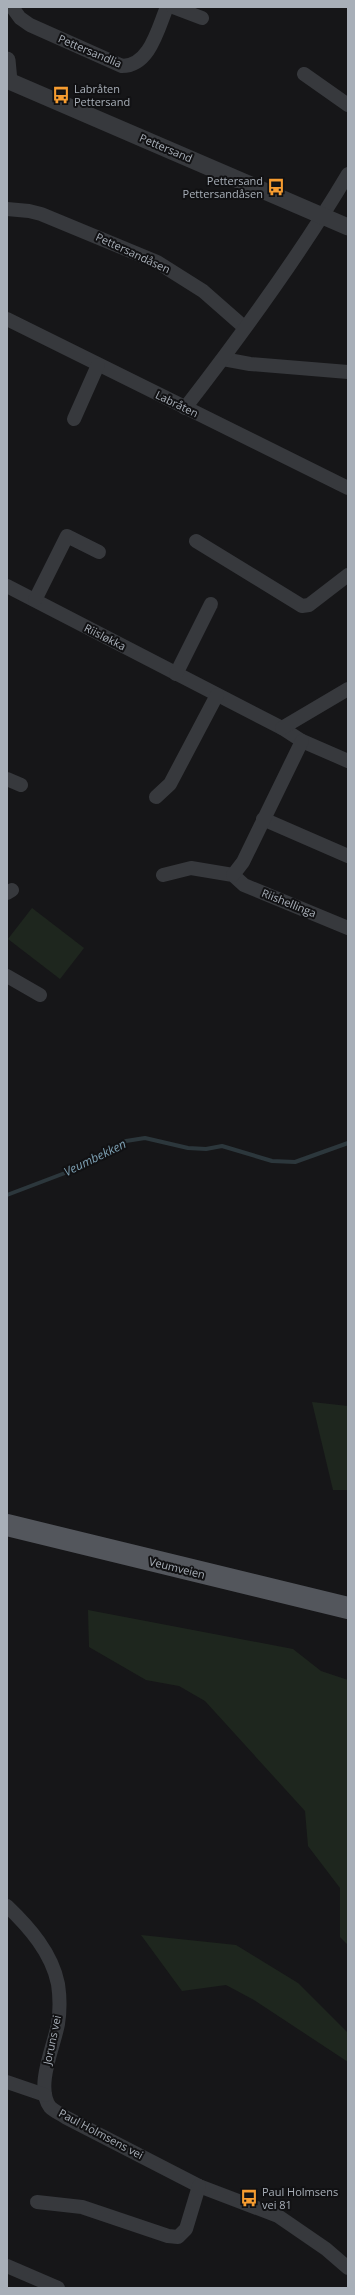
<svg xmlns="http://www.w3.org/2000/svg" width="355" height="2295" font-family="'Open Sans',sans-serif">
<style>
.green{fill:#1e261e}
.lines{fill:none;stroke-linecap:round;stroke-linejoin:round}
.stream{stroke:#2c373c;stroke-width:4}
.minor{stroke:#37393d;stroke-width:14}
.tertiary{stroke:#37393d;stroke-width:17}
.primary{stroke:#53565c;stroke-width:22}
.labels{text-anchor:middle;stroke-width:4;stroke-linejoin:round;paint-order:stroke}
.street-label{font-size:11px;fill:#a8afb8;stroke:#111113}
.poi-label{font-size:11px;fill:#a8afb8;stroke:#111113;text-anchor:start}
.water-label{font-size:12px;font-style:italic;fill:#7ea1b4;stroke:#111113}
</style>
<rect width="100%" height="100%" fill="#161618"/>
<!-- green -->
<g class="green">
<polygon points="32,908 84,948 60,979 8,939"/>
<polygon points="312,1402 348,1406 348,1490 333,1490"/>
<polygon points="88,1610 293,1649 321,1671 348,1680 348,1945 340,1937 340,1888 308,1846 305,1811 205,1701 179,1686 146,1680 89,1647"/>
<polygon points="141,1935 236,1945 298,1983 348,2033 348,2062 254,2000 226,1985 182,1991"/>
</g>
<g class="lines">
<!-- stream -->
<polyline class="stream" points="7,1195 86,1165 126,1141 145,1138 188,1148 206,1149 222,1146 272,1161 295,1162 348,1143"/>
<!-- minor -->
<g class="minor">
<path d="M12,7L20,18L30,25L122,66C150,66 158,28 167,7"/>
<polyline points="173,7 202,18"/>
<polyline points="304,74 348,105"/>
<polyline points="7,209 29,211 41,214 157,262 203,291 244,327"/>
<polyline points="7,319 348,488"/>
<polyline points="223,359 250,364 348,372"/>
<path d="M185,408C243,333 300,255 348,174"/>
<polyline points="74,419 98,365"/>
<polyline points="196,541 302,606 309,605 348,575"/>
<polyline points="7,586 282,728 302,741 348,761"/>
<polyline points="35,600 67,536 99,552"/>
<polyline points="176,674 211,604"/>
<polyline points="282,728 348,689"/>
<polyline points="7,779 21,785"/>
<polyline points="156,797 170,784 217,695"/>
<polyline points="263,819 348,856"/>
<polyline points="163,875 191,868 233,875 244,885 348,928"/>
<polyline points="233,875 243,862 302,741"/>
<polyline points="7,893 12,890"/>
<polyline points="7,976 40,995"/>
<path d="M7,1906C29,1927 52,1953 58,1984C60,1997 60,2011 58,2024C54,2046 35,2087 50,2107C54,2111 61,2114 65,2117L199,2186L278,2216L326,2249L348,2268"/>
<polyline points="7,2082 45,2095"/>
<polyline points="37,2202 82,2207 168,2236 178,2237 186,2229 199,2186"/>
<polyline points="7,2266 58,2288"/>
</g>
<!-- tertiary -->
<polyline class="tertiary" points="7,60 9,81 348,227"/>
<!-- primary -->
<polyline class="primary" points="7,1525 348,1608"/>
</g>
<!-- icons -->
<defs>
<g id="bus-bare" transform="scale(1.38)"><path d="M-5-6H5V4H4V6H2V4H-2V6H-4V4H-5ZM-3.5-4V0h7V-4ZM-3.5 1.2v1.5H-2V1.2ZM2 1.2v1.5H3.5V1.2Z" fill="#f69c30" stroke="#111113" stroke-width="2.5" paint-order="stroke"/></g>
</defs>
<g fill-rule="evenodd">
<use href="#bus-bare" x="61" y="95"/>
<use href="#bus-bare" x="276" y="187"/>
<use href="#bus-bare" x="249" y="2198"/>
</g>
<g class="labels">
<!-- street labels -->
<g class="street-label">
<text transform="translate(90 51) rotate(23)" y="4">Pettersandlia</text>
<text transform="translate(166 148) rotate(23)" y="4">Pettersand</text>
<text transform="translate(133 253) rotate(25)" y="4">Pettersandåsen</text>
<text transform="translate(177 404) rotate(26)" y="4">Labråten</text>
<text transform="translate(105 637) rotate(27)" y="4">Riisløkka</text>
<text transform="translate(289 903) rotate(22)" y="4">Riishellinga</text>
<text transform="translate(177 1568) rotate(14)" y="4">Veumveien</text>
<text transform="translate(52 2040) rotate(-78)" y="4">Joruns vei</text>
<text transform="translate(101 2134) rotate(28)" y="4">Paul Holmsens vei</text>
</g>
<!-- poi labels -->
<g class="poi-label">
<text x="74" y="93">Labråten<tspan x="74" dy="13">Pettersand</tspan></text>
<text x="263" y="185" text-anchor="end">Pettersand<tspan x="263" dy="13">Pettersandåsen</tspan></text>
<text x="262" y="2196">Paul Holmsens<tspan x="262" dy="13">vei 81</tspan></text>
</g>
<!-- water labels -->
<g class="water-label">
<text transform="translate(95 1158) rotate(-26)" y="4">Veumbekken</text>
</g>
</g>
<!-- border -->
<rect width="355" height="2295" fill="none" stroke="#a8afb8" stroke-width="16"/>
</svg>
